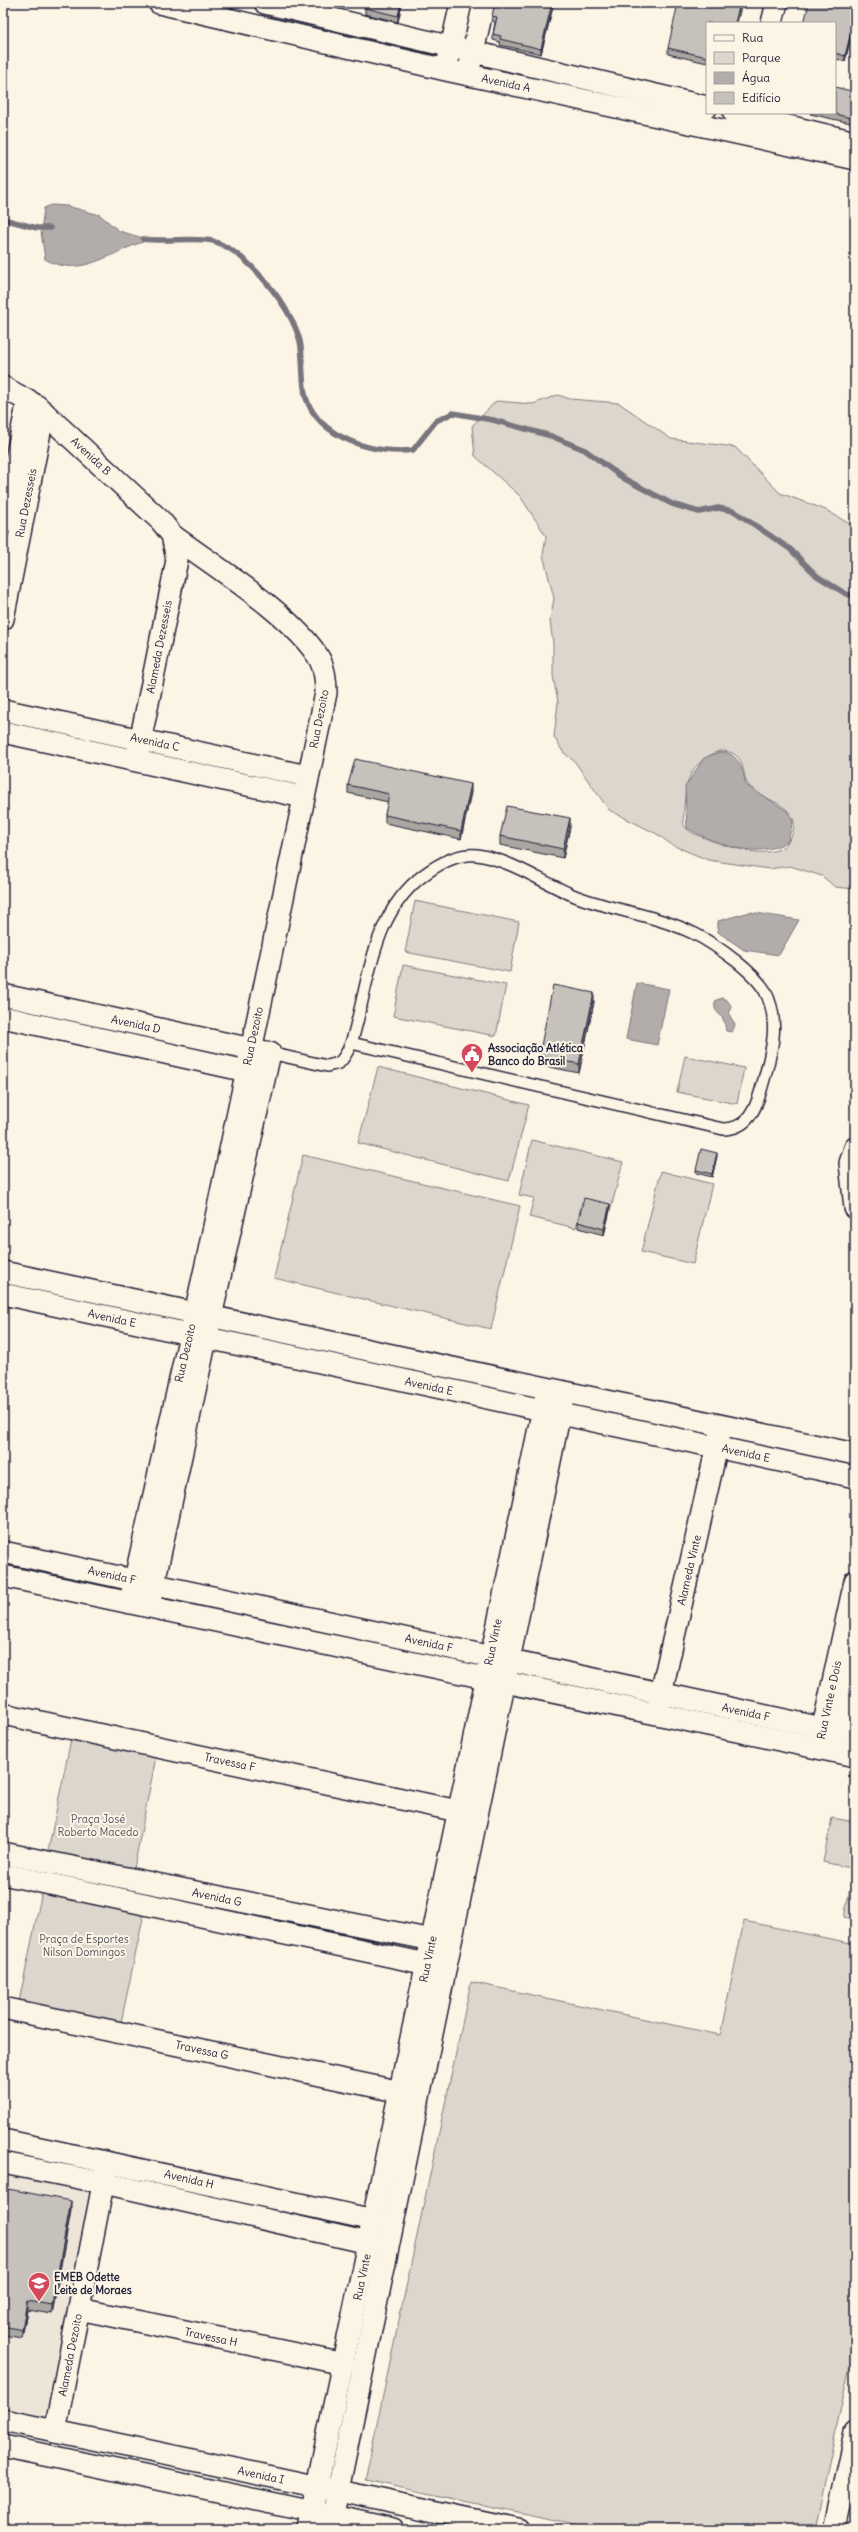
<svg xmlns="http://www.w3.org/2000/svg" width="858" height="2532" font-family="Delius,sans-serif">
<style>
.built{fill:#ece5d8}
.green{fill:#dcd6cc;stroke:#7f7c84;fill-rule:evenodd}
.water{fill:#b2adab;stroke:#78757e}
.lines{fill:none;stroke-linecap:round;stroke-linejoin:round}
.stream{stroke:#78757e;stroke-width:5.5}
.lane-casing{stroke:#22223b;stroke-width:14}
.street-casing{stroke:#22223b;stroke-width:24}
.path{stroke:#22223b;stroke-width:2.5;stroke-dasharray:3 3;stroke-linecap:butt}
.lane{stroke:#fcf5e5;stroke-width:11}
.street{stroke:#fcf5e5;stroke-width:21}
.wall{fill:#aaa6a1;stroke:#22223b}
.shaded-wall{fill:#8b8783;stroke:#22223b}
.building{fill:#c6c1bb;stroke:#22223b}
.labels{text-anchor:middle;stroke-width:4;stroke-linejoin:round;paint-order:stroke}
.street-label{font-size:11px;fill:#22223b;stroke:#fcf5e5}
.poi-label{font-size:11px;font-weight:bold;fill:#22223b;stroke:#fcf5e5;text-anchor:start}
.park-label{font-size:11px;fill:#504f5f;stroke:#fcf5e5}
</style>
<rect width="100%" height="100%" fill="#fcf5e5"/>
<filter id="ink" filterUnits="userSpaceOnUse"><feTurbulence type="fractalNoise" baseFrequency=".025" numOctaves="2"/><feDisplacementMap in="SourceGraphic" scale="8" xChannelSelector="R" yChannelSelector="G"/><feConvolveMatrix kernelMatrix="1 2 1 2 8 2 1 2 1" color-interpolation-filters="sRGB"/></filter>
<g filter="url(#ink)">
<!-- built -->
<polygon class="built" points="3,2172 96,2193 51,2425 3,2414"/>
<!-- green -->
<g class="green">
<path d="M558,395L570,399L619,403L671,439L735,447L780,493L826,510L855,527V889L835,887L822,876L790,866L769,869L708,860L672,845L657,834L609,810L575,762L563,752L554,737L558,702L553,676V643L550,621L554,598L543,555L546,536L520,496L475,456L472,426L496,401L533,404ZM719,751C749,750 740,776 749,786C766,803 805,805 791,837C779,865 730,847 710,840C703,837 691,834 686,828C682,824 684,816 684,810C685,781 690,763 719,751Z"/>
<polygon points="415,901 519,922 510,972 405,952"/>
<polygon points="403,965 506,985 496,1036 393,1016"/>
<polygon points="685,1056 744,1068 737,1104 677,1092"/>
<polygon points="378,1067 529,1105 509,1181 358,1143"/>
<polygon points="532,1140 623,1162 611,1208 582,1201 576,1228 529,1217 534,1198 519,1195"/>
<polygon points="303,1155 520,1206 491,1329 274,1278"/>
<polygon points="661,1171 712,1184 693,1264 641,1252"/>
<polygon points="73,1729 158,1747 132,1878 46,1861"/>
<polygon points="832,1818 855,1822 855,1869 823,1862"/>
<polygon points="44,1882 146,1904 119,2032 17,2011"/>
<polygon points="850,1889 855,1890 855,1920 844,1917"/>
<polygon points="744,1921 855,1944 855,2342 815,2529 598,2529 365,2480 471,1982 720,2035"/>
</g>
<!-- water -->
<g class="water">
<path d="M51,205L67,206L100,215L119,231L150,240C115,248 82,281 45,259L41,232L44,208Z"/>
<path d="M720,752C739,752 743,770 746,785L787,811L793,821L788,841C758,861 715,844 687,828L685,787L704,758Z"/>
<polygon points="750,912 799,920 779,955 744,950 718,932 718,921"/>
<polygon points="637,983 669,989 657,1045 626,1039"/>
<path d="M723,998L727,1000L732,1007L729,1014L735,1025L732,1032L726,1031C725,1027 725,1022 723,1019C718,1011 712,1011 716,1000Z"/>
</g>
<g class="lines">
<!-- stream -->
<g class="stream">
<polyline points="3,219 37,228 50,228"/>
<path d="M143,239C163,242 197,237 213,241C248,252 291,307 300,341C304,360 301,381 306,398C320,439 376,455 413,450L436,421L453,413L493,420L551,436L585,450L623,478L672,504L699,512L718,508L734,511L790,549L817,576L846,594L855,596"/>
</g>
<!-- lane casing -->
<g class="lane-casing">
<path id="lane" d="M270,1053L327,1066L339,1063C351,1051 354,1033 358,1018C371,965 378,908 425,874C440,863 458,853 477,855C512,860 543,883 575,896C614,911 657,915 695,934C709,941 723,951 736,961C746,969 758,979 765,991C782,1022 770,1058 761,1090C755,1111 747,1129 723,1129L351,1043"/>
</g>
<!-- street casing -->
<g class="street-casing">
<g id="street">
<polyline points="159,3 446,70 855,159"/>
<polyline points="265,3 707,107"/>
<polyline points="772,23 777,3"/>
<polyline points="795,23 800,3"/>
<polyline points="448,61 461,3"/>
<polyline points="470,65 484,3"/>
<polyline points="734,113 855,142"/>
<path d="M3,387L37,406L161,521L172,535C213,565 297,618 320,660C325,670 326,682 326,693L207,1260L130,1601"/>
<polyline points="3,523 28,400"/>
<polyline points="3,619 44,412"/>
<polyline points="3,710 307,776"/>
<polyline points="3,732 303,797"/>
<polyline points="138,752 177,560 172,535"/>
<polyline points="3,995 270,1053 206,1339 151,1597"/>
<polyline points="3,1017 260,1074"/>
<polyline points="855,1148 850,1163 855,1208"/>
<polyline points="3,1272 855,1454"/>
<polyline points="3,1294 855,1477"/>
<polyline points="3,1552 855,1735"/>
<polyline points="3,1576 855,1756"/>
<polyline points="658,1707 720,1433"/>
<polyline points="3,1714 458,1811"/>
<polyline points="820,1741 855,1581"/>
<polyline points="835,1745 855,1654"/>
<polyline points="3,1853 432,1940"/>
<polyline points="3,1874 427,1964"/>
<polyline points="3,2008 401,2092"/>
<polyline points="3,2140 374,2220"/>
<polyline points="3,2163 104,2183 369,2243"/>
<polyline points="79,2309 344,2364"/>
<polyline points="3,2420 518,2529"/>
<polyline points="55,2431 106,2169"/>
<polyline points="3,2446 393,2529"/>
<polyline points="308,2529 547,1390"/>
<polyline points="330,2529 564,1393"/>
<polyline points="834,2529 855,2432"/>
</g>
</g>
<!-- path -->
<polyline class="path" points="849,1775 855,1785"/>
<!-- lane -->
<use href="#lane" class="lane"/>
<!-- street -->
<use href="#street" class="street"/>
</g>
<!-- wall -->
<g class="wall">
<polygon points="402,3 398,22 365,14 365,8"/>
<polygon points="554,3 541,54 500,45 500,42 493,40 493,34 495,22 492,21 492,16"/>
<polygon points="855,3 855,22 845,61 835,59 835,23"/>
<polygon points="707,23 707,63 668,54 668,48"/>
<polygon points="855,92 855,124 810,114 810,113 835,113"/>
<polygon points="348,785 471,792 461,839 385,823 385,815 388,802 348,793"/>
<polygon points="570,827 563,858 500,845 500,836"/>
<polygon points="594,1002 579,1073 539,1065 539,1056"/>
<polygon points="717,1156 712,1177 696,1173 696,1170"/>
<polygon points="610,1210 604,1235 578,1228 578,1222"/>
<polygon points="3,2188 71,2210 52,2314 27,2310 22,2338 3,2335"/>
</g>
<!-- shaded-wall -->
<g class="shaded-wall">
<polygon points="401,3 402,3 398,22 398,16"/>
<polygon points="552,3 554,3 541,54 541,49"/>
<polygon points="740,3 742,3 737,23 735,23"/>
<polygon points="855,16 855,22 845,61 845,56"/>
<polygon points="471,784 471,792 461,839 461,831"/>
<polygon points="570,818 570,827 563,858 563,849"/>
<polygon points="594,993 594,1002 579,1073 579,1064"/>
<polygon points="717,1153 717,1156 712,1177 712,1174"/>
<polygon points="610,1204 610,1210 604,1235 604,1229"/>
<polygon points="71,2201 71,2210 52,2314 52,2305"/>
<polygon points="27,2301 27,2310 22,2338 22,2330"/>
</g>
<!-- building -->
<g class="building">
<polygon points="366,3 401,3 398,16 365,8"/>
<polygon points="495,3 552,3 541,49 500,39 501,36 493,34 497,17 492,16"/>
<polygon points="678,3 740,3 735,23 707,23 707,57 668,48"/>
<polygon points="809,3 855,3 855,16 845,56 835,53 835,23 804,23"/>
<polygon points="835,87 855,92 855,119 831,113 835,113"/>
<polygon points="355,759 471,784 461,831 385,815 389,794 348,785"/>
<polygon points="507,806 570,818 563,849 500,836"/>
<polygon points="553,985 594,993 579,1064 539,1056"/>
<polygon points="701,1149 717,1153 712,1174 696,1170"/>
<polygon points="584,1198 610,1204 604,1229 578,1222"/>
<polygon points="3,2188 71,2201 52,2305 27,2301 22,2330 3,2326"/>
</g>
</g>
<!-- icons -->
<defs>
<g id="civic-pin" transform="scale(1.15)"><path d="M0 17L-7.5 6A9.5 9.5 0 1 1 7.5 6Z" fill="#d1495b" stroke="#fcf5e5"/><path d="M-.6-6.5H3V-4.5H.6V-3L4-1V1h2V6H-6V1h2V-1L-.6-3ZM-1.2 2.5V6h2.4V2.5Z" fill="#fff"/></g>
<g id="school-pin" transform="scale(1.15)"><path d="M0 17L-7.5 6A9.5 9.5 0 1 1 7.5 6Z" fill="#d1495b" stroke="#fcf5e5"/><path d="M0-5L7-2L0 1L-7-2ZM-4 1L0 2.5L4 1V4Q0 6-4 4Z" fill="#fff"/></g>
</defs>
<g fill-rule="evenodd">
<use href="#civic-pin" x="472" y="1054"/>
<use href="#school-pin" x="39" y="2283"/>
</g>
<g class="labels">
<!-- street labels -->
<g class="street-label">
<text transform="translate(506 83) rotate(12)" y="4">Avenida A</text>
<text transform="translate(91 456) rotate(43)" y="4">Avenida B</text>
<text transform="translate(26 503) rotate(-79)" y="4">Rua Dezesseis</text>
<text transform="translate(159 647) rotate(-79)" y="4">Alameda Dezesseis</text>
<text transform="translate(319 719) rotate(-79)" y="4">Rua Dezoito</text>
<text transform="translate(155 742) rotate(12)" y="4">Avenida C</text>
<text transform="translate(136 1024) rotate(12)" y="4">Avenida D</text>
<text transform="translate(253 1036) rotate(-78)" y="4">Rua Dezoito</text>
<text transform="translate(112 1318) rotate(12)" y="4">Avenida E</text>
<text transform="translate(185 1353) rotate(-77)" y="4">Rua Dezoito</text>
<text transform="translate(429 1386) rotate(12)" y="4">Avenida E</text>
<text transform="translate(746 1453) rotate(12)" y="4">Avenida E</text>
<text transform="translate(689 1570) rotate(-77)" y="4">Alameda Vinte</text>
<text transform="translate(112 1575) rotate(12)" y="4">Avenida F</text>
<text transform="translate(493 1642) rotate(-78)" y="4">Rua Vinte</text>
<text transform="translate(429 1643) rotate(12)" y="4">Avenida F</text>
<text transform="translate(829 1700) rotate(-78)" y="4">Rua Vinte e Dois</text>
<text transform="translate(746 1712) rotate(12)" y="4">Avenida F</text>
<text transform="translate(230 1762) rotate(12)" y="4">Travessa F</text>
<text transform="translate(217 1897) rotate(12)" y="4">Avenida G</text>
<text transform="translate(428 1959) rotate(-78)" y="4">Rua Vinte</text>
<text transform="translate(202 2050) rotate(12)" y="4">Travessa G</text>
<text transform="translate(189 2179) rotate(13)" y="4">Avenida H</text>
<text transform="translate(362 2277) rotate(-78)" y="4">Rua Vinte</text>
<text transform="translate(211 2337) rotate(12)" y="4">Travessa H</text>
<text transform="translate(70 2355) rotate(-79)" y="4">Alameda Dezoito</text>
<text transform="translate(261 2475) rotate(12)" y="4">Avenida I</text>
</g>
<!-- poi labels -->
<g class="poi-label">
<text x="488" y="1052">Associação Atlética<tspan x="488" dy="13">Banco do Brasil</tspan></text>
<text x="54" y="2281">EMEB Odette<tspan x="54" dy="13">Leite de Moraes</tspan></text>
</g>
<!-- park labels -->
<g class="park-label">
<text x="98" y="1823">Praça José<tspan x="98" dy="13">Roberto Macedo</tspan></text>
<text x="84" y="1943">Praça de Esportes<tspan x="84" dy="13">Nilson Domingos</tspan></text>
</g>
</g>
<!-- margin -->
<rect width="858" height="2532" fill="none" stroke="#fcf5e5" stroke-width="16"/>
<rect x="8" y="8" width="842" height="2516" fill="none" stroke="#22223b" stroke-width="1.5" filter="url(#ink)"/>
<!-- legend -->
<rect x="706" y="22" width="130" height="92" fill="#fcf5e5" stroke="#a5a1a1"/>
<rect x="714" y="35" width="20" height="6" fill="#fcf5e5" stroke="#a5a1a1"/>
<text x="742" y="42" font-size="12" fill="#22223b">Rua</text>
<rect x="714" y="52" width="20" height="12" fill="#dcd6cc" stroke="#a5a1a1"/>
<text x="742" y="62" font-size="12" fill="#22223b">Parque</text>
<rect x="714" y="72" width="20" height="12" fill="#b2adab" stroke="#a5a1a1"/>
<text x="742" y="82" font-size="12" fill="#22223b">Água</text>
<rect x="714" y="92" width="20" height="12" fill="#c6c1bb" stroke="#a5a1a1"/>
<text x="742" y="102" font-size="12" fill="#22223b">Edifício</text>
</svg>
